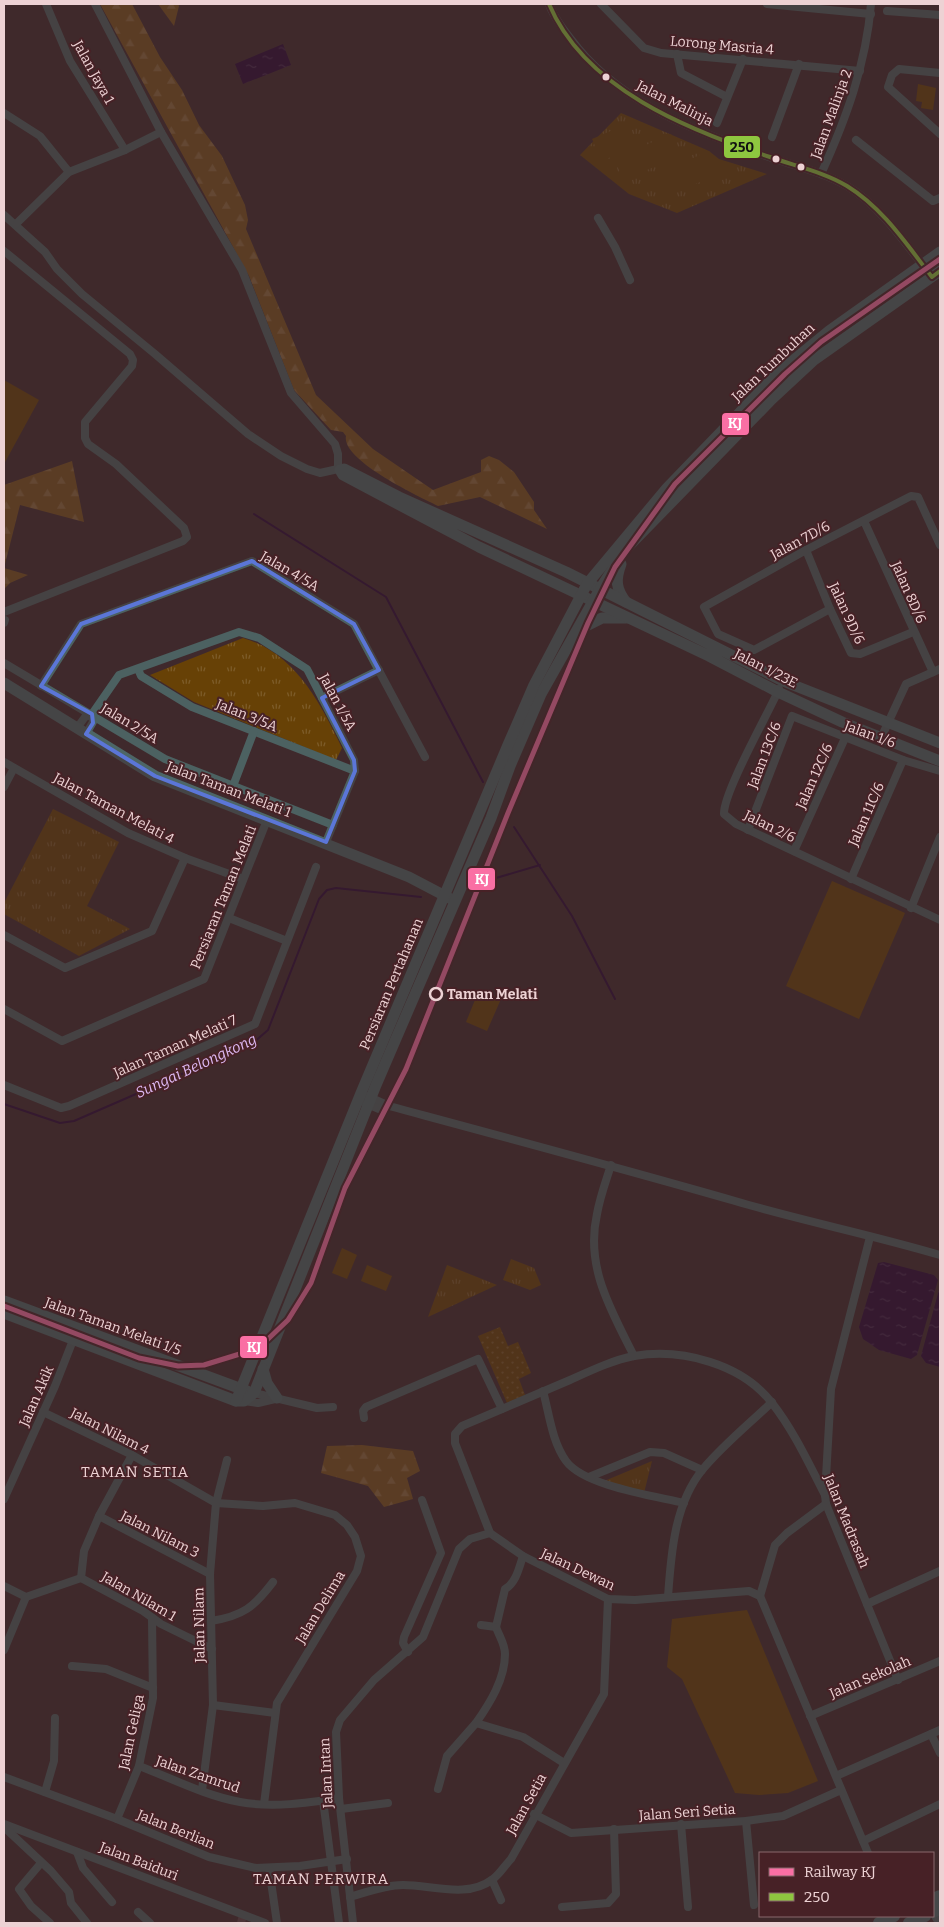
<svg xmlns="http://www.w3.org/2000/svg" width="944" height="1927" font-family="Bitter,serif">
<style>
.grass{fill:url(#grass-dots)}
.forest{fill:url(#forest-firs)}
.park{fill:url(#park-tufts)}
.garden{fill:#674106}
.water{fill:url(#water-ripples)}
.lines{fill:none;stroke-linecap:round;stroke-linejoin:round}
.stream{stroke:#280634;stroke-width:2}
.street-tunnel{stroke:#594245;stroke-width:8;stroke-dasharray:8 4;stroke-linecap:butt}
.street{stroke:#4c6161;stroke-width:8}
.secondary{stroke:#4d6666;stroke-width:11}
.primary{stroke:#4f6d6d;stroke-width:12}
.bus-1-casing{stroke:#472126;stroke-width:8}
.bus-1{stroke:#8ec63f;stroke-width:4}
.rail-1-casing{stroke:#472126;stroke-width:9}
.rail-1{stroke:#fa6fa4;stroke-width:5}
.marked{fill:none;stroke:#5b76d7;stroke-width:4;stroke-linejoin:round}
.bus-dot{fill:#edd2d4;stroke:#472126;stroke-width:2}
.stop-dot{fill:#472126;stroke:#edd2d4;stroke-width:2.5}
.labels{text-anchor:middle;stroke-width:4;stroke-linejoin:round;paint-order:stroke}
.street-label{font-size:14px;fill:#edd2d4;stroke:#472126}
.stop-label{font-size:14px;font-weight:bold;fill:#edd2d4;stroke:#472126;text-anchor:start}
.water-label{font-size:15px;font-style:italic;fill:#ddb8f2;stroke:#472126}
.neighbourhood-label{font-size:15px;letter-spacing:1px;fill:#edd2d4;stroke:#472126}
.line-badge{stroke:#472126;stroke-width:2}
.badge-label{font-size:14px;text-anchor:middle;font-weight:bold;fill:#fff}
.pale-badge-label{font-size:14px;text-anchor:middle;font-weight:bold;fill:#111}
</style>
<defs>
<pattern id="grass-dots" width="8" height="8" patternUnits="userSpaceOnUse" patternTransform="scale(1.25)"><rect width="8" height="8" fill="#674106"/><path d="M2 2h.1M6 6h.1" fill="none" stroke="#7d5c29" stroke-width="1.8" stroke-linecap="round"/></pattern>
<pattern id="forest-firs" width="22" height="20" patternUnits="userSpaceOnUse" patternTransform="scale(1.25)"><rect width="22" height="20" fill="#7b531c"/><path d="M5 1l3.5 6h-7zM16 11l3.5 6h-7z" fill="#8e6b3c"/></pattern>
<pattern id="park-tufts" width="24" height="20" patternUnits="userSpaceOnUse" patternTransform="scale(1.25)"><rect width="24" height="20" fill="#674106"/><path d="M3 7l-1-3M5 7V3M7 7l1-3M15 17l-1-3M17 17v-4M19 17l1-3" fill="none" stroke="#7d5c29"/></pattern>
<pattern id="water-ripples" width="26" height="14" patternUnits="userSpaceOnUse" patternTransform="scale(1.25)"><rect width="26" height="14" fill="#280634"/><path d="M2 4q2-2 4 0t4 0M15 11q2-2 4 0t4 0" fill="none" stroke="#482950"/></pattern>
</defs>
<rect width="100%" height="100%" fill="#3f292c"/>
<!-- grass -->
<polygon class="grass" points="500,1327 508,1346 518,1342 531,1373 519,1379 525,1395 507,1403 478,1336"/>
<!-- forest -->
<g class="forest">
<path d="M100,4H132L160,57L182,90L199,125L222,156L245,205L248,220L246,229L316,395L373,449L433,490L481,472V460L489,456L499,460L514,472L534,502V510L547,529L480,497L438,506C418,496 341,460 346,436L343,432L331,430L294,390L249,276Z"/>
<polygon points="158,4 178,4 179,6 174,26"/>
<polygon points="72,461 84,522 20,505 4,568 28,575 10,583 4,589 4,485"/>
<polygon points="362,1445 413,1451 420,1471 407,1478 413,1499 384,1507 368,1486 321,1473 327,1446"/>
</g>
<!-- park -->
<g class="park">
<polygon points="621,113 709,151 719,159 767,174 677,213 629,194 580,155"/>
<path d="M243,638C295,653 320,703 342,748L336,760L194,702L150,675Z"/>
<polygon points="53,809 119,842 87,906 130,929 79,956 4,914 4,903"/>
<polygon points="511,1259 534,1268 541,1285 530,1290 503,1280"/>
<polygon points="447,1265 497,1285 428,1317"/>
<polygon points="652,1461 644,1493 602,1482"/>
</g>
<!-- garden -->
<g class="garden">
<polygon points="918,84 936,88 933,110 921,108 922,102 916,101"/>
<polygon points="627,124 636,146 602,161 592,139"/>
<polygon points="671,134 681,155 624,180 614,159"/>
<polygon points="709,151 720,174 663,197 652,176"/>
<polygon points="4,380 39,400 4,464"/>
<polygon points="832,881 905,913 859,1019 786,986"/>
<polygon points="479,990 501,999 487,1031 466,1022"/>
<polygon points="342,1248 357,1255 347,1279 332,1273"/>
<polygon points="367,1265 392,1276 386,1291 361,1281"/>
<polygon points="747,1610 818,1781 788,1793 759,1795 735,1793 682,1679 667,1667 672,1619"/>
</g>
<!-- water -->
<g class="water">
<polygon points="283,44 291,65 243,84 235,64"/>
<polygon points="884,1262 934,1275 938,1280 917,1355 911,1359 879,1350 863,1339 859,1327 878,1263"/>
<polygon points="940,1286 940,1367 926,1363 921,1356"/>
</g>
<g class="lines">
<!-- stream -->
<g class="stream">
<polyline points="254,514 386,597 483,782"/>
<polyline points="514,827 572,916 615,999"/>
<polyline points="496,878 540,865"/>
<polyline points="4,1104 60,1123 74,1121 253,1043 268,1030 319,899 327,890 336,888 421,897"/>
</g>
<!-- street-tunnel -->
<polyline class="street-tunnel" points="241,1923 243,1915"/>
<!-- street -->
<g class="street">
<polyline points="46,4 70,61 125,150"/>
<polyline points="95,4 161,132 242,270 291,393 335,444 338,454 338,469"/>
<path d="M549,4C555,20 567,34 578,48C626,106 700,133 769,157C795,166 823,172 847,186C882,207 907,246 932,277"/>
<polyline points="601,4 644,48 661,53 860,71"/>
<polyline points="767,4 871,14"/>
<polyline points="887,11 940,15"/>
<polyline points="677,54 681,73 727,97"/>
<polyline points="940,73 899,69 892,75 888,87 940,134"/>
<polyline points="4,113 40,136 69,172"/>
<polyline points="717,123 743,59"/>
<polyline points="772,137 799,64"/>
<polyline points="856,140 933,201 940,198"/>
<path d="M821,174C846,119 866,65 871,4"/>
<polyline points="4,215 45,252 57,269 82,294 155,354 248,434 281,456 307,469 320,473 338,469 340,470"/>
<polyline points="598,218 615,247 630,280"/>
<polyline points="16,224 69,172 125,150 161,132"/>
<polyline points="4,251 130,354 133,360 132,366 85,422 85,438 88,444 116,464 184,528 187,537 183,541 4,612"/>
<polyline points="864,521 933,672"/>
<polyline points="806,550 830,609 851,653 860,654 913,632"/>
<polyline points="830,609 754,650 718,634 704,607 806,550 911,496 918,497 940,545"/>
<polyline points="4,623 5,620"/>
<polyline points="4,663 165,759 333,825"/>
<polyline points="138,669 141,676 192,707 355,771"/>
<polyline points="41,686 81,624 252,561 354,624 425,757"/>
<path d="M779,689C768,714 723,793 724,814L736,824L940,920"/>
<polyline points="322,698 379,670"/>
<polyline points="77,728 85,717 92,714 119,675 239,632 259,638 307,669 354,760 355,771 326,842"/>
<polyline points="86,734 93,722 92,714"/>
<polyline points="881,738 906,684 940,669"/>
<polyline points="4,762 128,833 185,858 243,879"/>
<polyline points="233,786 254,731"/>
<polyline points="4,787 14,768"/>
<polyline points="748,830 792,716 903,760 940,771"/>
<polyline points="794,851 845,738"/>
<polyline points="851,879 903,760"/>
<polyline points="911,908 940,837"/>
<polyline points="229,918 287,941"/>
<polyline points="4,935 65,968 152,931 185,858"/>
<polyline points="4,1009 62,1041 204,979 267,820"/>
<polyline points="4,1085 61,1108 69,1106 255,1024 316,867"/>
<path d="M367,1096L389,1106C504,1137 620,1168 735,1201C803,1221 873,1235 940,1255"/>
<polyline points="365,1103 379,1109 389,1106"/>
<path d="M611,1165C606,1181 600,1197 597,1214C585,1267 611,1310 634,1356"/>
<path d="M543,1391C549,1413 552,1442 566,1461C584,1486 655,1496 684,1503"/>
<polyline points="254,1393 317,1408 333,1407"/>
<polyline points="244,1401 258,1403 275,1399"/>
<polyline points="43,1412 132,1455 216,1503 263,1506 295,1503 335,1515 347,1525 355,1537 361,1556 357,1571 277,1703 264,1804"/>
<polyline points="364,1418 363,1411 366,1407 478,1359 502,1409"/>
<polyline points="589,1477 650,1452 664,1453 702,1470"/>
<polyline points="825,1495 831,1389 870,1237"/>
<polyline points="4,1499 55,1386 77,1330"/>
<polyline points="99,1516 210,1574"/>
<polyline points="81,1578 84,1551 99,1516 132,1455"/>
<polyline points="4,1586 26,1597 81,1578 143,1611 161,1624 212,1649"/>
<polyline points="760,1596 775,1545 787,1533 826,1504"/>
<path d="M668,1597C671,1555 674,1504 703,1469C723,1445 749,1424 772,1402"/>
<polyline points="867,1604 940,1571"/>
<path d="M211,1621C243,1616 254,1607 273,1582"/>
<path d="M481,1625L496,1627L505,1589C516,1583 519,1568 523,1556"/>
<polyline points="4,1650 26,1597"/>
<polyline points="408,1652 403,1643 404,1637 441,1553 422,1500"/>
<polyline points="72,1666 106,1669 153,1688"/>
<polyline points="213,1705 275,1713"/>
<polyline points="810,1716 940,1661"/>
<path d="M476,1723C490,1703 505,1679 505,1654C505,1644 499,1636 496,1627"/>
<polyline points="931,1734 940,1753"/>
<path d="M139,1766C171,1778 206,1796 240,1802C273,1808 307,1803 339,1798"/>
<polyline points="836,1776 940,1730"/>
<polyline points="4,1777 117,1819 209,1857 256,1868 300,1866 347,1859"/>
<polyline points="438,1789 447,1756 476,1723 523,1737 564,1763"/>
<polyline points="202,1790 213,1705 210,1574 216,1503 227,1460"/>
<polyline points="45,1792 54,1761 55,1718"/>
<polyline points="323,1800 339,1923"/>
<polyline points="341,1809 388,1803"/>
<polyline points="534,1814 571,1833 746,1821 783,1816 841,1790"/>
<polyline points="117,1819 139,1766 153,1698 152,1618"/>
<polyline points="746,1821 754,1905"/>
<polyline points="4,1824 265,1923"/>
<polyline points="681,1824 688,1907"/>
<polyline points="4,1827 51,1871 69,1892 71,1903 87,1923"/>
<polyline points="863,1841 940,1804"/>
<polyline points="77,1852 83,1868 112,1902"/>
<path d="M868,1853L760,1596L749,1591L635,1600L608,1599L523,1556L490,1533L455,1443V1434L462,1426C498,1411 534,1395 570,1380C590,1371 613,1360 634,1356C682,1348 742,1364 772,1403C794,1431 809,1464 825,1495L826,1504L898,1680"/>
<polyline points="41,1863 19,1889 31,1906 50,1923"/>
<polyline points="269,1868 277,1923"/>
<polyline points="492,1880 501,1900"/>
<path d="M350,1897C367,1892 385,1885 403,1885C432,1885 467,1899 493,1879C500,1874 505,1865 511,1859L604,1694L608,1599"/>
<polyline points="562,1907 608,1903 616,1894 614,1829"/>
<polyline points="138,1912 150,1923"/>
<polyline points="933,1912 939,1923"/>
<polyline points="353,1923 339,1798 336,1732 340,1720 374,1680 423,1637 459,1549 470,1539 490,1533"/>
</g>
<!-- secondary -->
<g class="secondary">
<path d="M621,564C615,580 616,589 626,602"/>
<polyline points="580,629 602,618 626,618"/>
<polyline points="4,683 155,776 409,877 451,899"/>
<polyline points="940,743 783,681 566,572 399,497 344,469 340,470 343,475 479,547 709,656 778,692 842,722 940,761"/>
<polyline points="4,1301 247,1391"/>
<polyline points="4,1313 236,1401 244,1401 254,1393 376,1085 491,818 510,766 541,694 600,589 625,550 772,399 814,360 940,271"/>
<polyline points="263,1369 267,1383 277,1398"/>
<polyline points="236,1401 361,1093 508,745 534,685 587,584 667,488 779,372 829,331 940,252"/>
</g>
<!-- primary -->
<g class="primary">
<polyline points="933,1899 940,1896"/>
<polyline points="933,1912 940,1908"/>
<polyline points="879,1923 894,1916"/>
<polyline points="909,1923 925,1916"/>
</g>
<!-- bus-1 casing -->
<g class="bus-1-casing">
<path id="bus-1" d="M549,4C585,89 688,130 770,157C795,166 824,172 847,186C883,208 907,245 932,277L940,271"/>
</g>
<!-- bus-1 -->
<use href="#bus-1" class="bus-1"/>
<!-- rail-1 casing -->
<g class="rail-1-casing">
<polyline id="rail-1" points="4,1306 139,1358 178,1366 204,1365 243,1353 268,1339 288,1320 311,1283 345,1188 406,1069 508,813 588,623 615,567 675,484 785,374 821,342 940,259"/>
</g>
<!-- rail-1 -->
<use href="#rail-1" class="rail-1"/>
</g>
<!-- marked area -->
<path d="M0 0H944V1927H0ZM252,561L354,624L379,670L322,698L354,760L355,771L326,842L155,776L86,734L93,723L92,714L41,686L81,624Z" fill="#3f292c" fill-opacity=".55" fill-rule="evenodd"/>
<path class="marked" d="M252,561L354,624L379,670L322,698L354,760L355,771L326,842L155,776L86,734L93,723L92,714L41,686L81,624Z"/>
<!-- markers -->
<g class="bus-dot">
<circle cx="606" cy="77" r="4.5"/>
<circle cx="776" cy="159" r="4.5"/>
<circle cx="801" cy="167" r="4.5"/>
</g>
<circle class="stop-dot" cx="436" cy="994" r="6"/>
<g class="labels">
<!-- street labels -->
<g class="street-label">
<text transform="translate(722 45) rotate(5)" y="5">Lorong Masria 4</text>
<text transform="translate(94 72) rotate(61)" y="5">Jalan Jaya 1</text>
<text transform="translate(675 103) rotate(27)" y="5">Jalan Malinja</text>
<text transform="translate(831 114) rotate(-70)" y="5">Jalan Malinja 2</text>
<text transform="translate(773 362) rotate(-43)" y="5">Jalan Tumbuhan</text>
<text transform="translate(800 540) rotate(-28)" y="5">Jalan 7D/6</text>
<text transform="translate(290 571) rotate(30)" y="5">Jalan 4/5A</text>
<text transform="translate(909 592) rotate(66)" y="5">Jalan 8D/6</text>
<text transform="translate(847 613) rotate(65)" y="5">Jalan 9D/6</text>
<text transform="translate(766 668) rotate(27)" y="5">Jalan 1/23E</text>
<text transform="translate(338 702) rotate(62)" y="5">Jalan 1/5A</text>
<text transform="translate(247 715) rotate(22)" y="5">Jalan 3/5A</text>
<text transform="translate(130 723) rotate(31)" y="5">Jalan 2/5A</text>
<text transform="translate(870 734) rotate(20)" y="5">Jalan 1/6</text>
<text transform="translate(764 755) rotate(-69)" y="5">Jalan 13C/6</text>
<text transform="translate(814 776) rotate(-66)" y="5">Jalan 12C/6</text>
<text transform="translate(229 789) rotate(21)" y="5">Jalan Taman Melati 1</text>
<text transform="translate(114 808) rotate(28)" y="5">Jalan Taman Melati 4</text>
<text transform="translate(866 814) rotate(-66)" y="5">Jalan 11C/6</text>
<text transform="translate(770 826) rotate(26)" y="5">Jalan 2/6</text>
<text transform="translate(223 897) rotate(-68)" y="5">Persiaran Taman Melati</text>
<text transform="translate(391 984) rotate(-67)" y="5">Persiaran Pertahanan</text>
<text transform="translate(175 1046) rotate(-24)" y="5">Jalan Taman Melati 7</text>
<text transform="translate(113 1326) rotate(20)" y="5">Jalan Taman Melati 1/5</text>
<text transform="translate(36 1396) rotate(-66)" y="5">Jalan Akik</text>
<text transform="translate(110 1431) rotate(27)" y="5">Jalan Nilam 4</text>
<text transform="translate(847 1521) rotate(68)" y="5">Jalan Madrasah</text>
<text transform="translate(160 1534) rotate(27)" y="5">Jalan Nilam 3</text>
<text transform="translate(578 1569) rotate(25)" y="5">Jalan Dewan</text>
<text transform="translate(139 1596) rotate(30)" y="5">Jalan Nilam 1</text>
<text transform="translate(320 1607) rotate(-59)" y="5">Jalan Delima</text>
<text transform="translate(199 1625) rotate(-91)" y="5">Jalan Nilam</text>
<text transform="translate(870 1677) rotate(-23)" y="5">Jalan Sekolah</text>
<text transform="translate(131 1732) rotate(-78)" y="5">Jalan Geliga</text>
<text transform="translate(326 1773) rotate(-93)" y="5">Jalan Intan</text>
<text transform="translate(198 1774) rotate(19)" y="5">Jalan Zamrud</text>
<text transform="translate(526 1804) rotate(-61)" y="5">Jalan Setia</text>
<text transform="translate(687 1812) rotate(-4)" y="5">Jalan Seri Setia</text>
<text transform="translate(176 1829) rotate(22)" y="5">Jalan Berlian</text>
<text transform="translate(139 1861) rotate(21)" y="5">Jalan Baiduri</text>
</g>
<!-- stop labels -->
<g class="stop-label">
<text x="447" y="999">Taman Melati</text>
</g>
<!-- water labels -->
<g class="water-label">
<text transform="translate(196 1066) rotate(-25)" y="5">Sungai Belongkong</text>
</g>
<!-- neighbourhood labels -->
<g class="neighbourhood-label">
<text x="135" y="1477">TAMAN SETIA</text>
<text x="321" y="1884">TAMAN PERWIRA</text>
</g>
</g>
<g class="line-badge">
<rect x="723" y="135" width="38" height="24" rx="5" fill="#8ec63f"/>
<rect x="721" y="412" width="29" height="24" rx="5" fill="#fa6fa4"/>
<rect x="467" y="867" width="29" height="24" rx="5" fill="#fa6fa4"/>
<rect x="239" y="1335" width="29" height="24" rx="5" fill="#fa6fa4"/>
</g>
<g class="badge-label">
<text x="735" y="428">KJ</text>
<text x="482" y="884">KJ</text>
<text x="254" y="1352">KJ</text>
</g>
<g class="pale-badge-label">
<text x="742" y="152">250</text>
</g>
<!-- border -->
<rect width="944" height="1927" fill="none" stroke="#edd2d4" stroke-width="10"/>
<!-- legend -->
<rect x="759" y="1852" width="175" height="65" fill="#472126" stroke="#89686c"/>
<rect x="769" y="1868" width="25" height="8" fill="#fa6fa4" stroke="#89686c"/>
<text x="804" y="1877" font-size="15" fill="#edd2d4">Railway KJ</text>
<rect x="769" y="1893" width="25" height="8" fill="#8ec63f" stroke="#89686c"/>
<text x="804" y="1902" font-size="15" fill="#edd2d4">250</text>
</svg>
